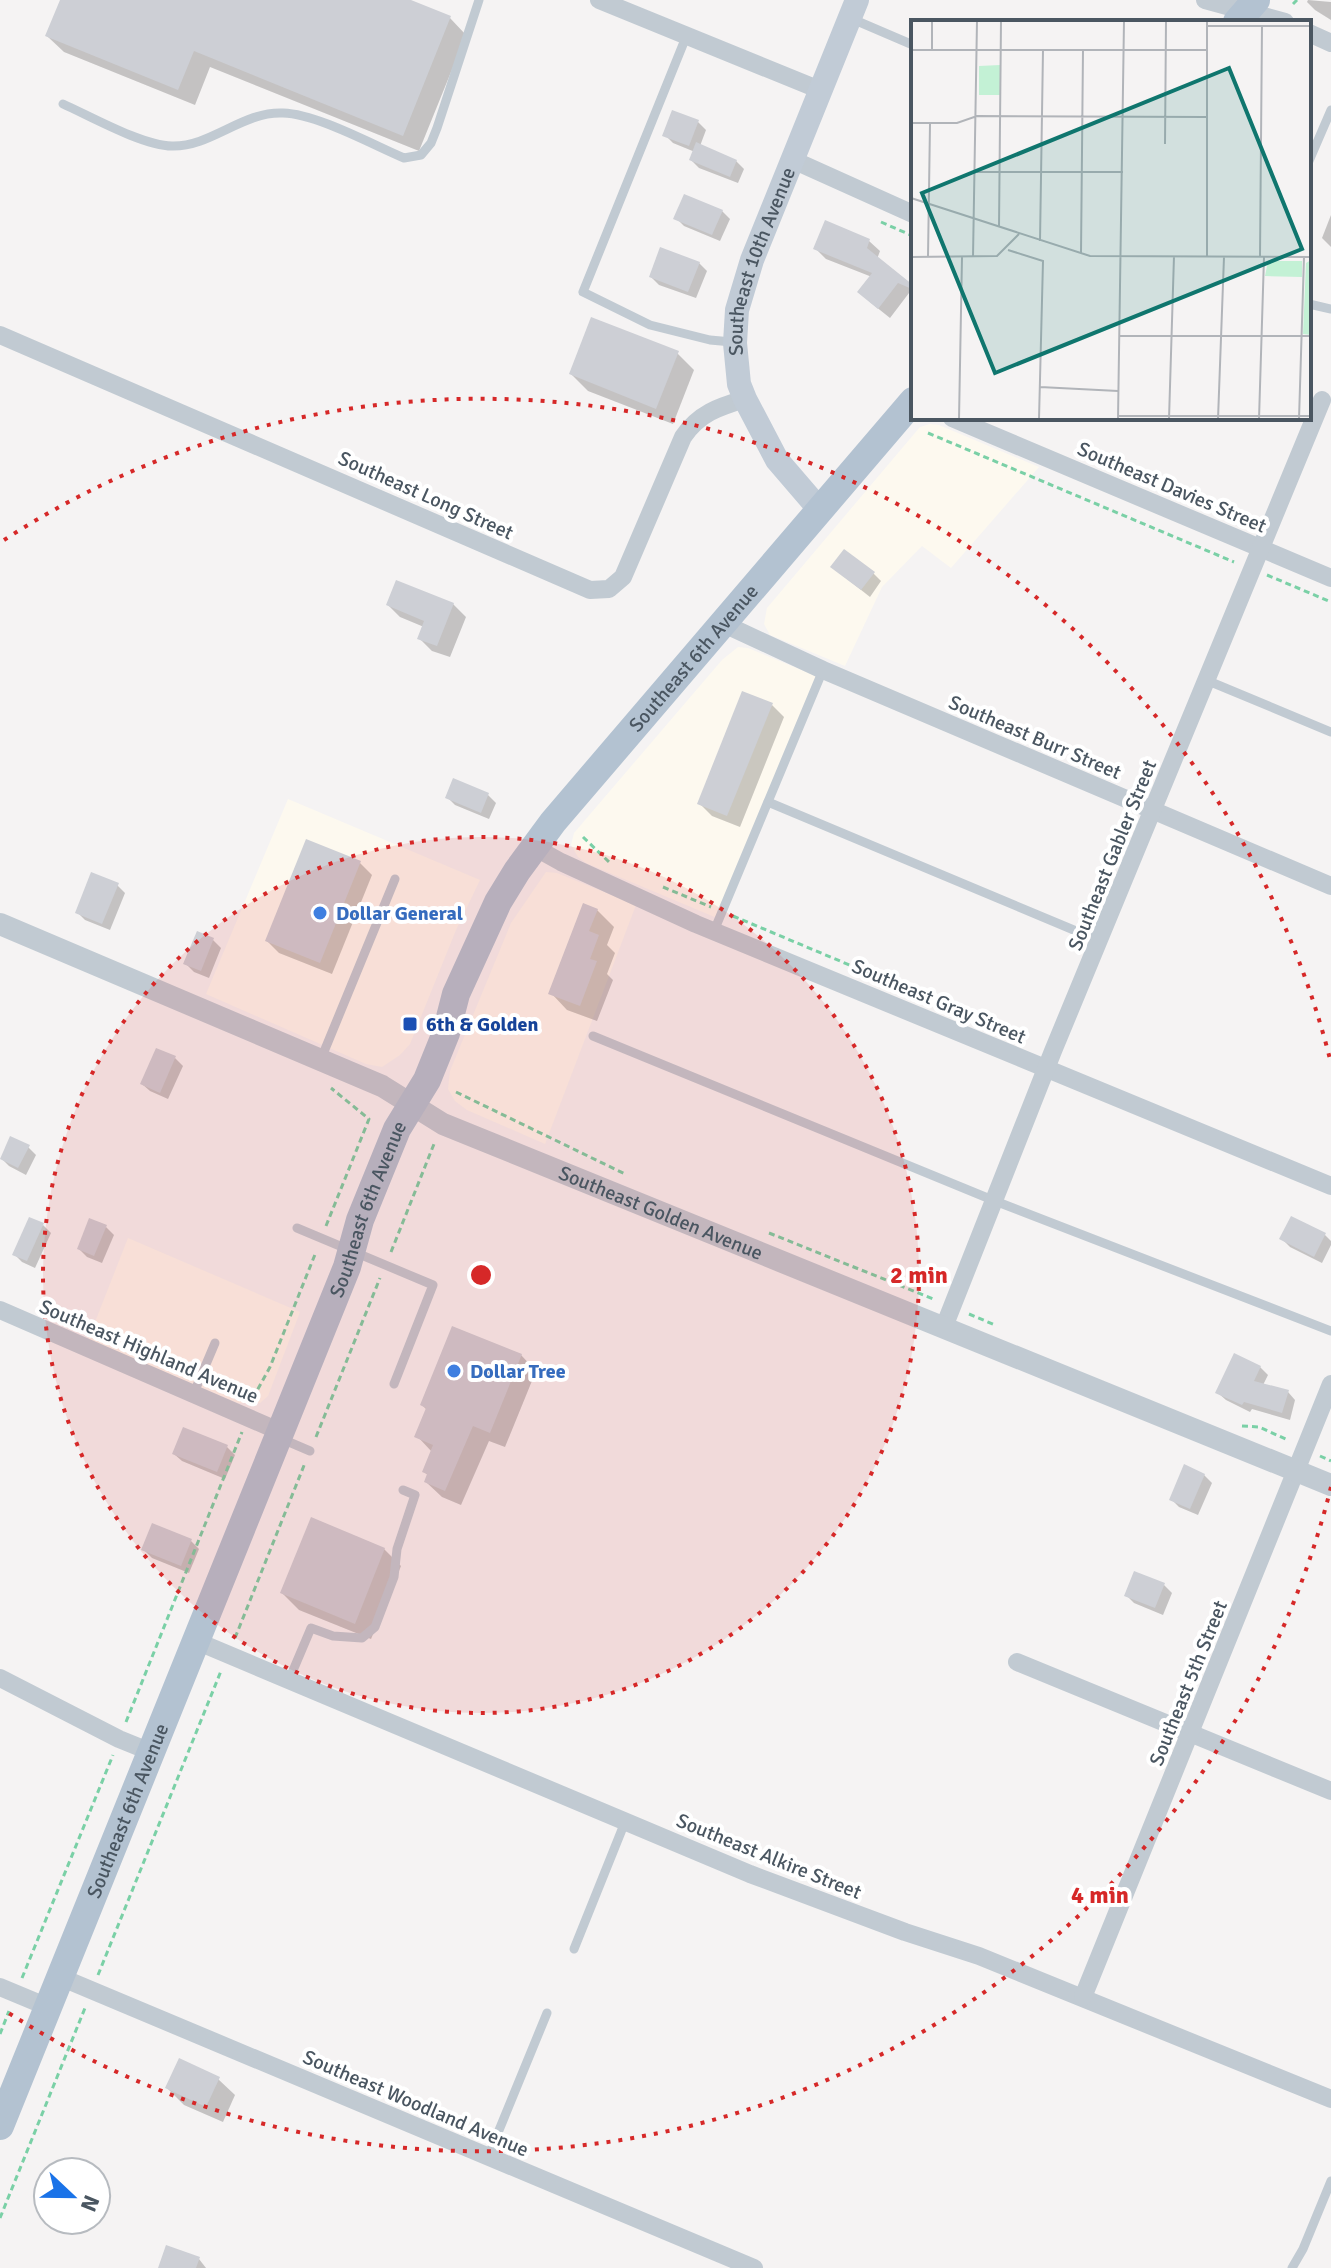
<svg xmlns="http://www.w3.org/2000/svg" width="1331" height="2268" font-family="Signika,sans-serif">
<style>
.commercial{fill:#fdf9ef}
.shadow{fill:#0003}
.building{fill:#cdcfd5}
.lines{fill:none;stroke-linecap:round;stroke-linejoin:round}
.path{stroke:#7ad0a6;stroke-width:3;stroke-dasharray:6 4;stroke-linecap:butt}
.service{stroke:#c1cad2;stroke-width:9}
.minor{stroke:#c1cad2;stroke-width:18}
.tertiary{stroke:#c1cad2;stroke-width:22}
.secondary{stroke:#c1cbd6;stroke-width:24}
.primary{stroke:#b3c2d1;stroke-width:28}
.ring{fill:none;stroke:#d62828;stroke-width:4;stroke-dasharray:4 8}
.shop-dot{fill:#3f7fe0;stroke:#fff;stroke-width:3}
.transit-dot{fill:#1a4fb4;stroke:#fff;stroke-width:3}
.labels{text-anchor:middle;stroke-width:8;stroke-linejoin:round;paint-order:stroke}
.street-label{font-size:20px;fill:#4a5661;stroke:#fff}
.shop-label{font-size:20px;font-weight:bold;fill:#366cbe;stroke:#fff;text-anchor:start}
.transit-label{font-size:20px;font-weight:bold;fill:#164399;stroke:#fff;text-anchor:start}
.inset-road{fill:none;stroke:#b1b4b9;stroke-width:2}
.view{fill:#0f766e;fill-opacity:0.15;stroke:#0f766e;stroke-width:4}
.inset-edge{fill:none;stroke:#4a5661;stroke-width:4}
.centre{fill:#d62828;stroke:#fff;stroke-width:4}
.ring-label{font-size:24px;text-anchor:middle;font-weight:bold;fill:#d62828;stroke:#fff;stroke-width:8;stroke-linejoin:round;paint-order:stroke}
</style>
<rect width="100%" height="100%" fill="#f5f3f3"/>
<!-- commercial -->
<g class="commercial">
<polygon points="930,424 939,425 1039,467 951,568 922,546 882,587 845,666 770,635 764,624 767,608 920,427"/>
<polygon points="738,647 748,648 816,676 717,918 586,863 578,857 571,845 574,833 722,660"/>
<polygon points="288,799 480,880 456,930 410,1044 400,1055 382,1067 366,1064 206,994"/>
<polygon points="546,872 557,873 636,905 545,1144 467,1110 455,1101 448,1089 450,1071 511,923"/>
<polygon points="128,1238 300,1312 268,1396 260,1403 238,1403 88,1340"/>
</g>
<!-- shadow -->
<g class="shadow">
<polygon points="62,0 405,0 450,18 466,35 419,151 210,67 195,105 64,52 47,36"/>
<polygon points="1308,0 1331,2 1331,20 1315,10 1307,2"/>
<polygon points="698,122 706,130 700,146 736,161 744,169 738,183 699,168 691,160 695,152 673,143 665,135"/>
<polygon points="722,211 730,219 720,241 684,226 676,218"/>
<polygon points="1331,215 1331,247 1322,238"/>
<polygon points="869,241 880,251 877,259 913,287 913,294 909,293 890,318 870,302 872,277 826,259 816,249"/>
<polygon points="699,263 707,271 696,298 659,285 651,277"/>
<polygon points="677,353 694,370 673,424 588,391 571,374"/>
<polygon points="832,567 873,573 881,581 870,597"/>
<polygon points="453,604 466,617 450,657 432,651 419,638 424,627 400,617 388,605"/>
<polygon points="772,705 784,717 740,827 712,816 699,803"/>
<polygon points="488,795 496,803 489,819 455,805 447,797"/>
<polygon points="360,863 372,875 332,974 279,953 267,941"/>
<polygon points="117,885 125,893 110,930 85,920 77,912"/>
<polygon points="597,910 614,927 607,945 615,953 607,974 613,980 597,1021 567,1010 551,993"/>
<polygon points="213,940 221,948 209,978 194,972 186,964"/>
<polygon points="175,1058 183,1066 168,1099 150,1091 142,1084"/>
<polygon points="28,1147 36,1155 26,1175 9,1166 1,1158"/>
<polygon points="43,1225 51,1233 35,1268 22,1262 14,1254"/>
<polygon points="106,1227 114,1235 102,1263 87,1257 79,1249"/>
<polygon points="1324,1234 1331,1241 1331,1245 1322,1263 1290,1247 1282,1239"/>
<polygon points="521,1355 536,1371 505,1447 489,1441 461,1505 442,1497 426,1482 429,1476 424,1472 432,1452 417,1436 427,1410 422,1405"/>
<polygon points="1260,1367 1268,1375 1263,1385 1288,1392 1295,1400 1290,1420 1252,1409 1250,1412 1226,1400 1218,1393"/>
<polygon points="184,1430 227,1447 235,1455 225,1479 182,1461 174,1454"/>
<polygon points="1204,1475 1212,1483 1198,1515 1179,1507 1171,1499"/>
<polygon points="191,1541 199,1549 189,1573 152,1558 144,1550"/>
<polygon points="384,1549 401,1566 371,1639 299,1610 282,1593"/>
<polygon points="1164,1585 1172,1593 1163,1615 1134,1603 1126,1595"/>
<polygon points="218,2079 235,2095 223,2122 184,2105 167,2088"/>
<polygon points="199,2259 206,2268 160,2268"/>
</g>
<!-- building -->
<g class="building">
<polygon points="60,0 411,0 451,16 403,136 194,51 178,90 45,36"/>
<polygon points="672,110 699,120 689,146 662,136"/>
<polygon points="696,142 737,160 730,177 689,160"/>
<polygon points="684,194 723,210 712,235 673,219"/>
<polygon points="825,220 870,239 867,248 913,285 912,289 898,283 878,309 857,292 872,273 813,249"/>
<polygon points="660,247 700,262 688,292 649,277"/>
<polygon points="591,317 679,351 656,409 569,374"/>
<polygon points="844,549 875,572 861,590 830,567"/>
<polygon points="396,580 454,603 437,646 417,639 424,621 386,605"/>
<polygon points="742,691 773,703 727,816 697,804"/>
<polygon points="453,778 489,793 481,813 445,798"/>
<polygon points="306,839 361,861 320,963 265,941"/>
<polygon points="91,872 119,883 102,924 75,913"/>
<polygon points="583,903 598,909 589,931 599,935 590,959 597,961 580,1006 548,994"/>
<polygon points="197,931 214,938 201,971 183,964"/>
<polygon points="156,1048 176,1056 160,1093 140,1084"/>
<polygon points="10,1136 30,1145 18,1168 0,1159"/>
<polygon points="1291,1216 1326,1233 1314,1257 1279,1239"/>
<polygon points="29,1217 44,1223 27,1261 12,1255"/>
<polygon points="89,1218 107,1225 94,1256 77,1249"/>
<polygon points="452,1326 522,1354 490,1433 473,1426 445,1491 424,1482 427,1474 422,1472 433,1445 414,1437 426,1408 420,1405"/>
<polygon points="1234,1353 1261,1366 1254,1381 1289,1390 1282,1413 1244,1402 1242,1405 1215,1393"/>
<polygon points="183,1427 228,1445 217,1472 172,1454"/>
<polygon points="1184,1464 1205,1474 1190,1509 1169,1500"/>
<polygon points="311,1517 385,1548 355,1624 280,1593"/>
<polygon points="152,1523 192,1539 181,1566 141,1550"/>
<polygon points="1134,1571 1165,1583 1155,1608 1124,1596"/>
<polygon points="179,2058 220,2077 206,2107 165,2088"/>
<polygon points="166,2245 200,2257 196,2268 158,2268"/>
</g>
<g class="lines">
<!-- path -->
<g class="path">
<polyline points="1293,4 1297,0"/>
<polyline points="881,222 913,236"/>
<polyline points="928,433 1234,562"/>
<polyline points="1267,575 1331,602"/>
<polyline points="583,837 609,862"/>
<polyline points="663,887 711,907"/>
<polyline points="733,916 947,1006"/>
<polyline points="456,1092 625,1174"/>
<polyline points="326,1226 369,1119 331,1088"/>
<polyline points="769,1233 936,1300"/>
<polyline points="391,1252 434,1144"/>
<polyline points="969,1314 995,1325"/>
<polyline points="253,1398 270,1367 316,1252"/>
<polyline points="1242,1426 1259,1427 1288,1440"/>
<polyline points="316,1437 380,1278"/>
<polyline points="1320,1456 1331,1461"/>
<polyline points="235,1638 305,1463"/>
<polyline points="126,1722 242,1432"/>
<polyline points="98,1975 221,1671"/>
<polyline points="22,1978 113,1755"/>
<polyline points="0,2034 9,2011"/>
<polyline points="0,2218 85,2008"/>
</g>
<!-- service -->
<g class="service">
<polyline points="850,18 913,45"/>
<polyline points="686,37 583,292 650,325 710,340 732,342"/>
<path d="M63,104C90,116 143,146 172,146C211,147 243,111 283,113C317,114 371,144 404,158L421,155L431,143L437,128L479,0"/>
<polyline points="1309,161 1331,110"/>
<polyline points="1309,304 1331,309"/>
<polyline points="1206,680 1331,732"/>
<polyline points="768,802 1100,941"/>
<polyline points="714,931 823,670"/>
<polyline points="593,1036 995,1201 1331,1331"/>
<polyline points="321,1059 395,879"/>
<polyline points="297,1228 433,1285 394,1384"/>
<polyline points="193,1395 215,1343"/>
<polyline points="282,1439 310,1451"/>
<polyline points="289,1680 311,1628 333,1636 362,1638 375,1627 394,1577 397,1549 415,1495 403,1490"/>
<polyline points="574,1949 625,1822"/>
<polyline points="488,2157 547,2013"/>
<polyline points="1292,2268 1303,2249 1331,2181"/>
</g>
<!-- minor -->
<g class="minor">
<polyline points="599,0 820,90"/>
<polyline points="1205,0 1285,22"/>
<polyline points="1309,33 1331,43"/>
<polyline points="793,160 913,214"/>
<path d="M0,335L590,590L609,589L623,577L683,437C699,413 719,407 745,399"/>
<polyline points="952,418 1331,578"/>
<polyline points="724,624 823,670 1331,886"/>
<polyline points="534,847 561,862 696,924 1331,1186"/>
<polyline points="0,1310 281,1432"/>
<polyline points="944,1327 1053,1051 1322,400"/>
<polyline points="196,1641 750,1874 905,1932 979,1956 1331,2099"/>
<polyline points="1017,1662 1331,1791"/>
<polyline points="0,1678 119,1739 151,1752"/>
<polyline points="60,1977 754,2268"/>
<polyline points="0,1987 48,2007"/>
<polyline points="1083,1997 1331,1384"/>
</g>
<!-- tertiary -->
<path class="tertiary" id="s1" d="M0,924L382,1086L443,1124L1331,1485"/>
<!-- secondary -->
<path class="secondary" id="s2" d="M820,510L777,460L745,399L739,384L735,343L737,310L752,260L857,0"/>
<!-- primary -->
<g class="primary">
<polyline points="1237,22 1256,0"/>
<path id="s3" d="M0,2126L347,1267L360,1220L397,1129L427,1080L446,1033L456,994L498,902L517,871L553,822L913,401"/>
</g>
</g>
<!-- distance rings -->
<circle cx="481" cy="1275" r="438" fill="#d62828" fill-opacity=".12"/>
<g class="ring">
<circle cx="481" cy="1275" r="438"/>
<path d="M1331 1487A876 876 0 0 1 4 2010M4 540A876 876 0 0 1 1331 1063"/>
</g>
<!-- markers -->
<g class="shop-dot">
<circle cx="320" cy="913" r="8"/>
<circle cx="454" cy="1371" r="8"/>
</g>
<rect class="transit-dot" x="402" y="1016" width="16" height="16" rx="4"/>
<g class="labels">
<!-- street labels -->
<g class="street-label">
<text dy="7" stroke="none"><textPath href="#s2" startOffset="278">Southeast 10th Avenue</textPath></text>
<text transform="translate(1172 487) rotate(23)" y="7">Southeast Davies Street</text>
<text transform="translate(426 495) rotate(24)" y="7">Southeast Long Street</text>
<text dy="7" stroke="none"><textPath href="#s3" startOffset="1636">Southeast 6th Avenue</textPath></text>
<text transform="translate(1035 737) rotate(23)" y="7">Southeast Burr Street</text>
<text transform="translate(1112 855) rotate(-68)" y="7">Southeast Gabler Street</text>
<text transform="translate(939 1001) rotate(23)" y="7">Southeast Gray Street</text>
<text dy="7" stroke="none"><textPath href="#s3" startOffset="988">Southeast 6th Avenue</textPath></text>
<text dy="7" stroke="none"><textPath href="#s1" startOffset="722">Southeast Golden Avenue</textPath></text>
<text transform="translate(149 1351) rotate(23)" y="7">Southeast Highland Avenue</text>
<text transform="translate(1188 1683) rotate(-68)" y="7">Southeast 5th Street</text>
<text dy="7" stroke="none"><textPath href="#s3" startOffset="340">Southeast 6th Avenue</textPath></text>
<text transform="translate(769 1856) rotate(22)" y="7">Southeast Alkire Street</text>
<text transform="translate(416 2103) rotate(23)" y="7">Southeast Woodland Avenue</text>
</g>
<!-- shop labels -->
<g class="shop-label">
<text x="336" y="920">Dollar General</text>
<text x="470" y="1378">Dollar Tree</text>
</g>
<!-- transit labels -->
<g class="transit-label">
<text x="426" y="1031">6th &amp; Golden</text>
</g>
</g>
<!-- overview -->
<g transform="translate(911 20)">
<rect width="400" height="400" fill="#f5f3f3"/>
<path d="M89,45V75H68V46ZM400,240V315L392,314L395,243ZM357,241H391V257L354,256Z" fill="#c3f1d5"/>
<path class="inset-road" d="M296,6H400M0,30H296M21,30V1M0,103H46L66,96L295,97M254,124L255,1M66,152H212M0,178L179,236L400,237M88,207L90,1M129,221L132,30M97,230L132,241L128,399M170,233L172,30M296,236V1M349,236L351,6M0,237L86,236L108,214M17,237L19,104M62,237L66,1M209,316H400M129,367L207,371M207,396H400M48,399L51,237M207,399L213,1M258,399L263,236M307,399L313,237M348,399L353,237M388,399L393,237"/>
<path class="view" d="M318,48L391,229L84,353L11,173Z"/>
<rect width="400" height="400" class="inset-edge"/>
</g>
<circle cx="481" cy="1275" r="12" class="centre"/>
<g class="ring-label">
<text x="919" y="1283">2 min</text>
<text x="1100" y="1903">4 min</text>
</g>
<!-- north arrow -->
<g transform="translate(72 2196) rotate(112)"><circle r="38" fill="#ffffff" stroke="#b7bbc0" stroke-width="2"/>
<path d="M0-6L14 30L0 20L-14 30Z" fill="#1a73e8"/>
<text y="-12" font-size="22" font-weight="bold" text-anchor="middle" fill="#4a5661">N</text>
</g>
</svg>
